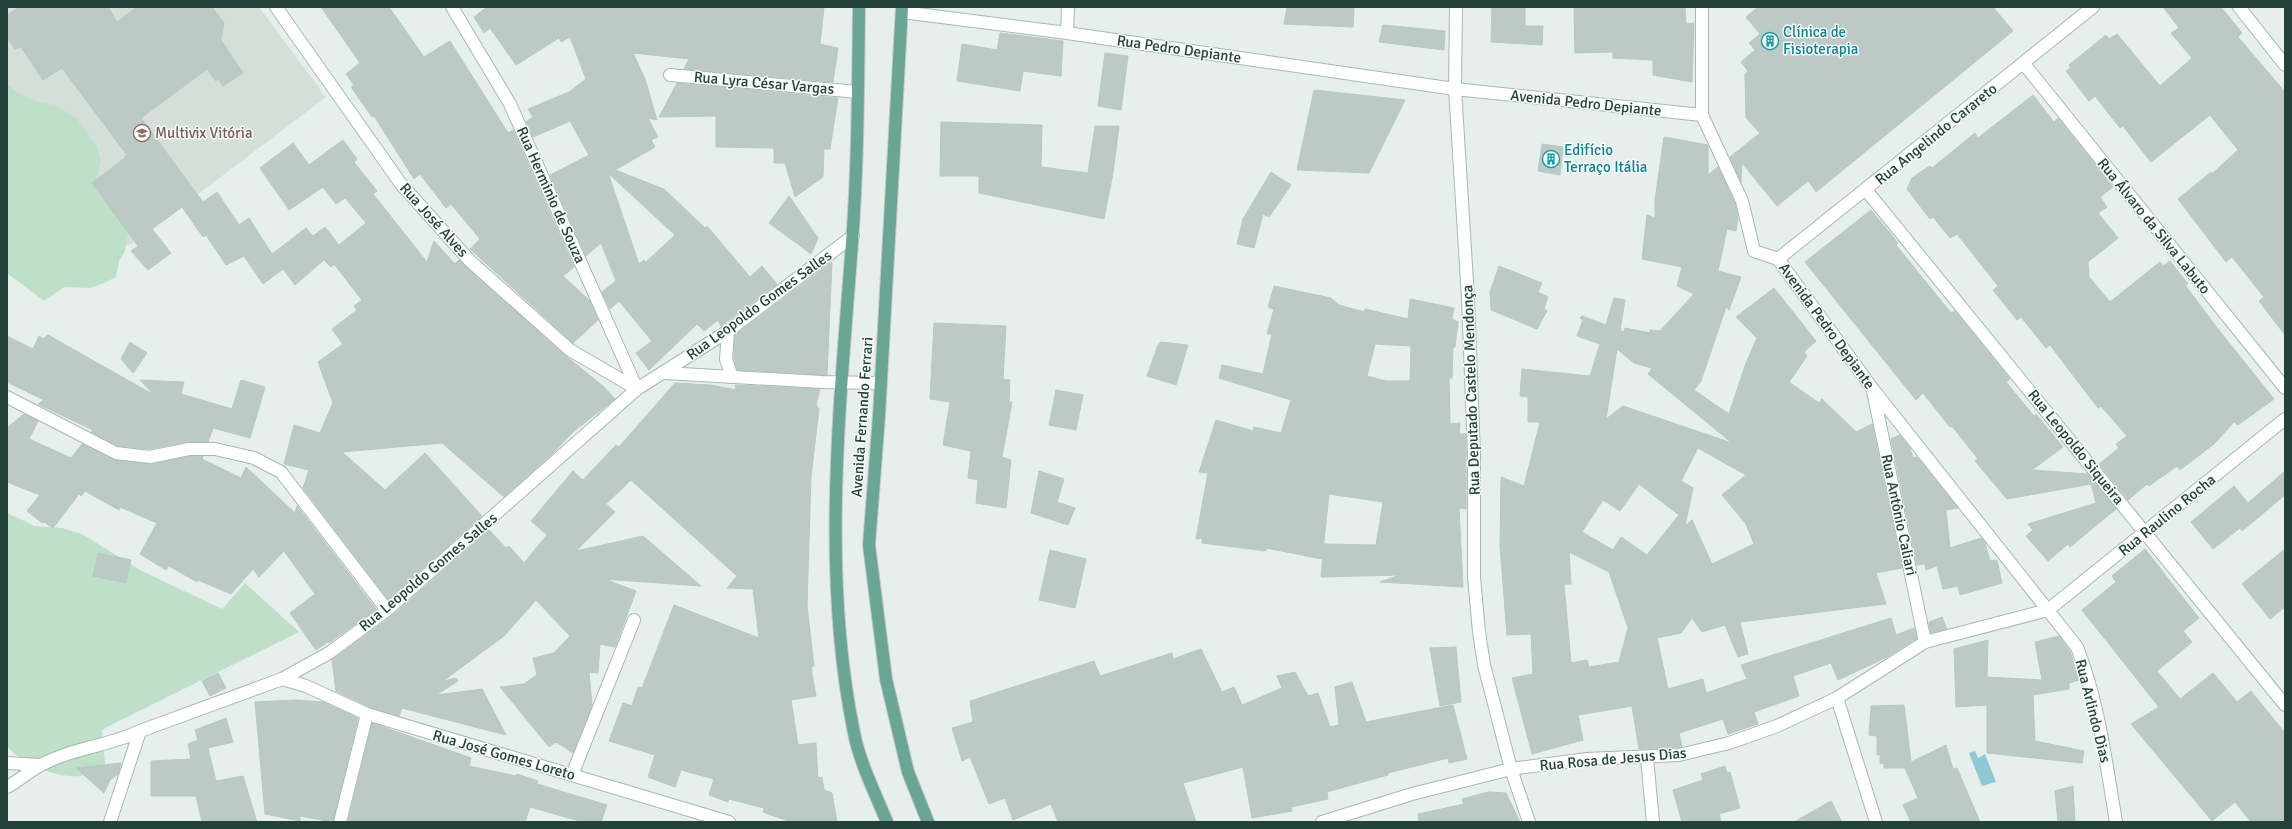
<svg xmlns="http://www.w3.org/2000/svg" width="2292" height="829" font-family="Signika,sans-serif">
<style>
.built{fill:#d4dfda}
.green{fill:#bfe0c8}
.water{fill:#8ec9d4}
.building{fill:#bbcac4;stroke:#b8c9c2;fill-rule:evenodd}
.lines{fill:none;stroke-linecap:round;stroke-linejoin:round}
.street-casing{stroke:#a8b8b2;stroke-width:14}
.primary-casing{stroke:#c2cac8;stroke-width:14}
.street{stroke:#fff;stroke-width:12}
.primary{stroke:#6aa596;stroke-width:12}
.labels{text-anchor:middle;stroke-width:3;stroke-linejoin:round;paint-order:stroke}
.culture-label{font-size:15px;fill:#0d838f;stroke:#f7fbf9;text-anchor:start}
.street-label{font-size:15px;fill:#24423a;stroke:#f7fbf9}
.education-label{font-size:15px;fill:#785e54;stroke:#f7fbf9;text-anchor:start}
</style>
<rect width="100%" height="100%" fill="#e6efeb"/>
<!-- built -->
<polygon class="built" points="7,7 259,7 326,97 135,242 104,256 7,170"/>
<!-- green -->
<g class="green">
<polygon points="7,84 21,95 41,103 56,105 77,119 97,146 101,162 95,182 130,218 125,251 119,261 116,277 104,283 90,288 64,287 44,301 7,273"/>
<path d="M7,513L35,526L62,528L82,534L140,570L222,609L245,583L299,632L107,727L102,730L105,764C97,768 88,775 80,776C58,779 20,763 7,746Z"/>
</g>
<!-- water -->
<polygon class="water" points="1975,751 1978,758 1985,754 1996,782 1982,786 1969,753"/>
<!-- building -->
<g class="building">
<polygon points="20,7 108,7 117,22 137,7 212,7 224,23 221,40 243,73 223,86 218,79 216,81 207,69 141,118 203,202 217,192 239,225 249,218 272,254 306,228 313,236 325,227 339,245 366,223 345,198 336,204 323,187 289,210 260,168 293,143 309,165 343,140 357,159 354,162 377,191 373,194 427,262 434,241 455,264 459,260 562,353 603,386 615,399 573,432 553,453 504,497 442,443 342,452 385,490 425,453 482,516 388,599 303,488 309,470 284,464 294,425 320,433 333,403 318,362 343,344 332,329 357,310 354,306 362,300 334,264 331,267 324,260 295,285 283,269 263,284 244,256 226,265 206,235 203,237 182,207 152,229 171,253 148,270 131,251 138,246 92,183 125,158 124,157 127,155 62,68 43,80 21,47 15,49 7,37 7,15"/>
<polygon points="321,7 389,7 424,57 450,41 508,133 513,130 574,267 563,276 590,301 598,320 573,343 470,249 480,239 451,204 446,208 420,174 414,179 374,116 372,117 351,87 354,85 346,74 360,63"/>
<path d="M487,7H824L820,44L838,48L833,82L684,69L689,59L633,53L645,79L657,120L648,118L658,137L651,140L655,147L615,170L664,189L705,228L707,226L750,277L762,266L777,284L721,326L718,320L704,331L697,324L649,370L636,353L652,341L619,301L610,309L602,292L616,281L601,243L586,256L550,175L589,155L570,121L533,137L526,122L533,117L528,109L569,92L586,79L570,37L561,42L559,38L516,65L490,28L484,33L474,17ZM608,173L675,235L646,262L644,260L639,264Z"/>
<polygon points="1287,7 1354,7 1353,27 1284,24"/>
<polygon points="1492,7 1525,7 1525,26 1543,26 1542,45 1491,42"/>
<polygon points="1574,7 1685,7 1686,24 1694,23 1692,82 1653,75 1653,60 1613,58 1613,52 1575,53"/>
<polygon points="1758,7 1993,7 2013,31 1816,192 1808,181 1777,206 1742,163 1741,182 1730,157 1760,133 1746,118 1745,74 1748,71 1741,62 1755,50 1749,43 1760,34 1746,17"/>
<polygon points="2163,7 2221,7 2242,33 2238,37 2285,92 2285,335 2259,301 2264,297 2232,257 2226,262 2178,199 2211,172 2212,174 2238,150 2210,115 2151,162 2123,126 2120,128 2095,96 2089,101 2066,71 2071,68 2069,65 2106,35 2109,39 2117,34 2160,86 2192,58 2171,33 2179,28"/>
<polygon points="1383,25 1445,31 1444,50 1379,42"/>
<polygon points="1000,33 1063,41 1061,76 1023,71 1020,91 957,81 962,44 997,50"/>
<polygon points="1105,53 1128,56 1121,110 1098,106"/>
<polygon points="677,83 838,98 830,149 824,149 823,177 795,197 785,163 774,163 774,148 716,147 716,116 659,117"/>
<polygon points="1314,90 1405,100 1369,173 1297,170"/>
<polygon points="2033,95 2054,122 2058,118 2113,187 2100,197 2107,207 2098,213 2118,238 2088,262 2089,277 2110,302 2160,262 2163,266 2170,261 2188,284 2185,285 2218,329 2274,399 2238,425 2234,422 2214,444 2180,470 2177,466 2149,486 2147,484 2128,500 2099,464 2119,448 2116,444 2127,436 2101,406 2098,408 2050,345 2046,348 2021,317 2017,320 1993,290 1998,286 1957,234 1950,238 1933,217 1930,219 1907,189 1912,178 1919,173 1930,166 1932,168 1975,133 1978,138"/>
<polygon points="941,122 1042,125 1041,167 1088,173 1095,126 1119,126 1113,173 1104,219 979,193 979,176 940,176"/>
<path d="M1664,137L1708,145V175L1718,167L1735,203L1738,218L1736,231L1727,229L1718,271L1741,277L1729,310L1726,307L1701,381L1694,390L1729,414L1746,363L1757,338L1736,317L1774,288L1816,341L1804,352L1807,356L1789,382L1819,403L1822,399L1856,432L1872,424L1902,568L1876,573L1886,604L1740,622L1748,654L1738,657L1725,625L1702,632L1692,618L1681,633L1657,638L1668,689L1703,679L1706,693L1747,679L1741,665L1891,618L1896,635L1914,628L1917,638L1885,658L1838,680L1831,663L1793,676L1799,696L1754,712L1758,724L1728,734L1723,719L1679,733L1682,747L1639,749L1632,706L1578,715L1583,740L1532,754L1512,678L1533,674L1531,634L1507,635L1500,546L1501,477L1524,486L1540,422H1528V397L1520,396L1522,369L1590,376L1600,344L1577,336L1583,320L1580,318L1582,316L1606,325L1614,298L1625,300L1620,330L1624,332L1625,328L1650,333V330L1660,331L1694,294L1677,286L1682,267L1642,259L1647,215L1655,218V200ZM1617,349L1634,363L1652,368L1648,374L1732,443L1623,406L1606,419ZM1698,448L1746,475L1722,495L1746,524L1754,544L1712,564L1692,520L1685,526L1693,488L1681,481ZM1639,484L1679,515L1647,555L1621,537L1613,550L1582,532L1603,500L1620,511ZM1569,552L1609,572L1628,628L1619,662L1589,667L1587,660L1571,663L1564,584H1571Z"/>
<polygon points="1542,144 1563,147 1560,175 1538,171"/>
<polygon points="1271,172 1291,185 1269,217 1263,214 1254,248 1237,244 1243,219"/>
<polygon points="789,196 818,238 811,254 769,223"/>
<polygon points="1871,210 1898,243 1896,245 1951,313 1955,311 2010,379 2006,382 2034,416 2036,414 2063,447 2032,470 2088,474 2116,509 2070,547 2068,544 2048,561 2026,536 2033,530 2028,524 2096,503 2091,484 2007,499 1975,461 1978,459 1952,426 1950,427 1923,393 1916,400 1805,262"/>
<polygon points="832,262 827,375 737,370 734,358 735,335"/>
<polygon points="1499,266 1542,283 1538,292 1548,297 1544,309 1547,311 1537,329 1491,310 1490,292"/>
<path d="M1274,286L1331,298L1339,305L1364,312L1365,309L1408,319L1410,299L1454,308L1452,319L1458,322L1455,347H1453L1452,378H1449L1450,424L1460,423L1459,434H1466V509L1459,508L1463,587L1380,582L1400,575L1321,577L1324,544L1376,545L1383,502L1329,494L1322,559L1266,548V551L1202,543V538L1196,539L1208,473L1199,472L1216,420L1253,431L1254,427L1281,433L1291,400L1219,378L1222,365L1263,374L1272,334H1267L1274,309L1268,307ZM1375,344L1411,346L1410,381H1386L1367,376Z"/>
<polygon points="934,323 1006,326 1003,379 1010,380 1009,402 1012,402 1002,457 1011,460 1006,508 976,503 978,480 968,478 971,451 943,445 950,402 930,399"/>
<polygon points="48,335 154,395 140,380 184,382 181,394 232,409 241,380 265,387 250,438 213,428 208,442 187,442 150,449 118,446 91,432 93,430 38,404 44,400 7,382 7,336 33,349 39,336 43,339"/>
<polygon points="130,342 147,353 133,373 121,359"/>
<polygon points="1161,342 1188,345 1176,385 1147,376 1158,345"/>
<polygon points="675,383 711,385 736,390 735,385 820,389 816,405 819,409 811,476 807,606 814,666 811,667 816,696 791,700 798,745 816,743 818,778 822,777 824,790 832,793 837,822 791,822 763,812 764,808 729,799 728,802 709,795 714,779 681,770 675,787 648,777 655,755 609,741 623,703 632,706 638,687 642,688 674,605 759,638 753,589 727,588 737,576 631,480 606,504 615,512 576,551 643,536 701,586 604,579 636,591 615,647 600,644 598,673 589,672 592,706 573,753 556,742 549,747 500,687 524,684 537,675 533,658 554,653 570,636 536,600 504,636 443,681 456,678 458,681 436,695 482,689 506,735 402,708 399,716 370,707 336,691 332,660 392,616 489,530 506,548 509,546 524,563 547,535 531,521 573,471 583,480 616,445 619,447"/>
<polygon points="1056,390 1083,395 1076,430 1049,425"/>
<polygon points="24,414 38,421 29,439 71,458 82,444 115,460 151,464 190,456 203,456 202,459 241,478 246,467 295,513 297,506 376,609 329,643 329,641 316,650 290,613 315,594 284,551 259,577 253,569 231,594 198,580 197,582 169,566 166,570 140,554 157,523 120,507 119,510 85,491 81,496 79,494 53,528 44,522 42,523 27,511 40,495 7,482 7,428"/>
<polygon points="1900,435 1910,448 1913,458 1917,457 1958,508 1946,510 1950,548 1981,538 1985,543 1990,561 1997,560 2002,583 1960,595 1958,586 1943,589 1937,566 1926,570 1925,564 1917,565 1891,439"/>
<polygon points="1039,471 1064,479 1057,502 1075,508 1068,525 1031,513"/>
<polygon points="2285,471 2285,495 2242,531 2240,528 2213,549 2191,522 2234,486 2248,503"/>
<polygon points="2145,549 2199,618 2183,631 2192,642 2157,671 2180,699 2213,673 2237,702 2251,691 2285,733 2285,822 2251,822 2235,802 2212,821 2131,724 2159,707 2082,610 2116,582 2112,576"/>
<polygon points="2285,549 2285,607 2270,619 2242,584"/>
<polygon points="1050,550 1086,559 1075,608 1039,600"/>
<polygon points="98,553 131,560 126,583 93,576"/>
<polygon points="1942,617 1947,629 1931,633 1929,622"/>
<polygon points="2059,636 2070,651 2079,680 2069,683 2069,689 2033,695 2035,741 2084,751 2082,763 1987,753 1987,705 1956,707 1954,649 1988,640 1987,677 2042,680 2035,642"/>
<polygon points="1456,647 1461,702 1440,706 1430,648"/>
<polygon points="1201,649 1222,692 1234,687 1242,705 1282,688 1277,676 1295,672 1308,696 1318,693 1330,727 1339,725 1335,687 1352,682 1366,722 1453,705 1467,759 1449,763 1448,758 1388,773 1388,775 1327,792 1328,799 1291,807 1292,811 1252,818 1243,767 1183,783 1196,822 1058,822 1051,804 1013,820 1005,798 989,804 970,757 962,761 952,728 973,722 970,701 1094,661 1100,676 1172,653 1173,659"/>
<polygon points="218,673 226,688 210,696 202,681"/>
<polygon points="295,700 323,702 358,718 333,822 300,816 300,821 265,814 255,702"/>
<polygon points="1904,705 1911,762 1946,745 1953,769 1957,768 1980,822 1911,822 1903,805 1918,798 1905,768 1884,768 1884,764 1880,763 1880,754 1877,755 1877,736 1869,735 1871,706"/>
<polygon points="226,718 233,742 208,748 216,781 243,776 257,822 202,822 196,796 151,796 151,761 191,759 188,744 198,740 195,730"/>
<polygon points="372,723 471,758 469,766 516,776 517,774 538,781 537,784 607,805 601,822 583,822 530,807 525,822 348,822"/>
<polygon points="121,763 118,774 110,780 104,793 76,768"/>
<polygon points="1725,766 1727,773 1730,772 1740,808 1719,814 1721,822 1682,822 1673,790 1703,780 1701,774"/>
<polygon points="2073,786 2075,822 2058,822 2055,791"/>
<polygon points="1488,792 1506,793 1520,822 1419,822 1418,814 1464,804 1462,799"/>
<polygon points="1831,801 1842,822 1794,822"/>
</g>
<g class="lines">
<!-- street casing -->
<g class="street-casing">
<g id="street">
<polyline points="276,7 401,184 470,261 570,350 637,389"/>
<polyline points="452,7 510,104 637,389"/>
<polyline points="1456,7 1455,89 1468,298 1474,454 1474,577 1479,632 1484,665 1511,769 1529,822"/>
<path d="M1702,7V115L1742,201L1754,251L1778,259L1872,388L2077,647C2099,703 2106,763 2116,822"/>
<polyline points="2239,7 2285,65"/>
<polyline points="902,12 1067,33 1455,89 1702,115"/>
<polyline points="1067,33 1068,7"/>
<polyline points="2024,64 2285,388"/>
<polyline points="670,75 858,92"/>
<polyline points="1866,190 2285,705"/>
<polyline points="1778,259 2093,7"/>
<polyline points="728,331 726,359 732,377"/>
<polyline points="665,373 822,382 880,383"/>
<polyline points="1873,391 1925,642"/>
<polyline points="7,397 116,453 150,457 189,449 215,449 254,458 281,472 387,610"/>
<polyline points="282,679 306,686 367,714 729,822"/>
<polyline points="1837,698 1876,822"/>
<polyline points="1647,758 1653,822"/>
<polyline points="7,763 40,765"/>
<polyline points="572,775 634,620"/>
<path d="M7,787C19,781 29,771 41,765C72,748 109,746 140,731L282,679L329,653L387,610L637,389L728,331L853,236"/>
<polyline points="110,822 140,731"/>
<polyline points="340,822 367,714"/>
<polyline points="1322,822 1412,794 1511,769 1587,759 1679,755 1729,743 1777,726 1837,698 1925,642 2048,610 2285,419"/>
</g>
</g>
<!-- primary casing -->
<g class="primary-casing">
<g id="primary">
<path d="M859,7C858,85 858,164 852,243C840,405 821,572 854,733C860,763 875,793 887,822"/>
<polyline points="902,7 879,416 869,545 886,679 908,772 928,822"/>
</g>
</g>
<!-- street -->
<use href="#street" class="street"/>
<!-- primary -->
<use href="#primary" class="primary"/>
</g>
<!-- icons -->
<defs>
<g id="building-ring" transform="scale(0.9)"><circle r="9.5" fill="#f7fbf9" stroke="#0f9aa8" stroke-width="1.5"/><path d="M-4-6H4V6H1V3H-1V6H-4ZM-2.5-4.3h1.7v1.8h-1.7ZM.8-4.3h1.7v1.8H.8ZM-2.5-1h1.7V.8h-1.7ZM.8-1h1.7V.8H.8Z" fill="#0f9aa8"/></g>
<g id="university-ring" transform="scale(0.9)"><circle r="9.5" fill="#f7fbf9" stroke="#8d6e63" stroke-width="1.5"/><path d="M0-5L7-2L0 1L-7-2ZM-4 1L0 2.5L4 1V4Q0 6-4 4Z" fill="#8d6e63"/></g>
</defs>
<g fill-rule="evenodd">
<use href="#building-ring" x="1770" y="41"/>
<use href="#university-ring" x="142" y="133"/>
<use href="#building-ring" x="1551" y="159"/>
</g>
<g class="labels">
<!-- culture labels -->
<g class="culture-label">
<text x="1783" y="37">Clínica de<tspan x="1783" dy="17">Fisioterapia</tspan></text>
<text x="1564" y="155">Edifício<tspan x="1564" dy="17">Terraço Itália</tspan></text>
</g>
<!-- street labels -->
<g class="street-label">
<text transform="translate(1179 49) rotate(8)" y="5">Rua Pedro Depiante</text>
<text transform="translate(764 83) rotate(5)" y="5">Rua Lyra César Vargas</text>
<text transform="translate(1586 103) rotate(6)" y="5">Avenida Pedro Depiante</text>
<text transform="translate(1936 134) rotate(-39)" y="5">Rua Angelindo Carareto</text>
<text transform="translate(551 195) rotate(66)" y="5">Rua Herminio de Souza</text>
<text transform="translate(434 220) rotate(48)" y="5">Rua José Alves</text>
<text transform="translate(2154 226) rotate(51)" y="5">Rua Álvaro da Silva Labuto</text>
<text transform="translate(759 305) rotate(-36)" y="5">Rua Leopoldo Gomes Salles</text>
<text transform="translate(1827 326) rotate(54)" y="5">Avenida Pedro Depiante</text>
<text transform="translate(1471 390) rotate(-92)" y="5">Rua Deputado Castelo Mendonça</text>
<text transform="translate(862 417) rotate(-86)" y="5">Avenida Fernando Ferrari</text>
<text transform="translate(2076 447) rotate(51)" y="5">Rua Leopoldo Siqueira</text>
<text transform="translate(1899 515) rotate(78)" y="5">Rua Antônio Caliari</text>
<text transform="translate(2167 515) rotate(-39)" y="5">Rua Raulino Rocha</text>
<text transform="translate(428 572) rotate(-40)" y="5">Rua Leopoldo Gomes Salles</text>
<text transform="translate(2093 711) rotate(76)" y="5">Rua Arlindo Dias</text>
<text transform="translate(504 755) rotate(16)" y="5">Rua José Gomes Loreto</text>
<text transform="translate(1613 759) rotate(-5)" y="5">Rua Rosa de Jesus Dias</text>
</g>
<!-- education labels -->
<g class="education-label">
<text x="155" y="138">Multivix Vitória</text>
</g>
</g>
<!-- border -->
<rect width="2292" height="829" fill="none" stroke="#24423a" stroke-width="16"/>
</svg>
